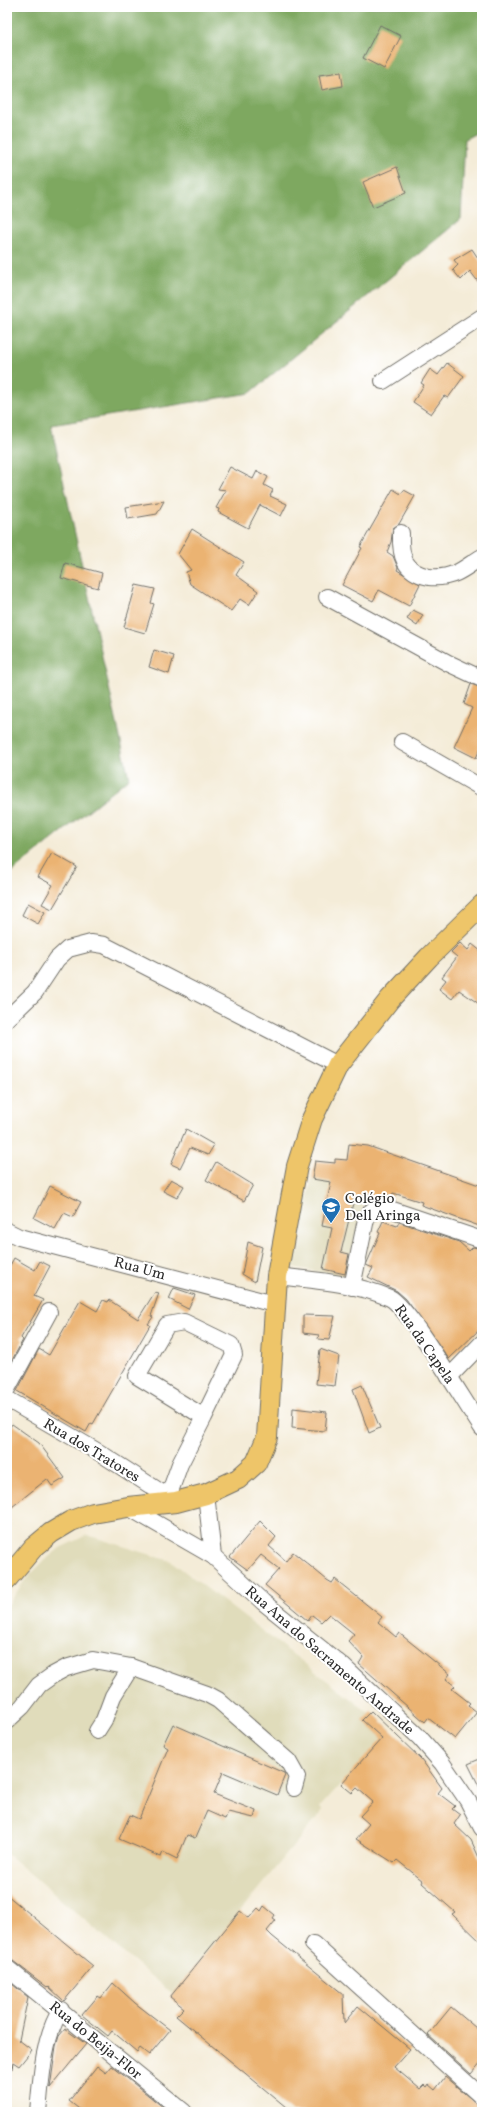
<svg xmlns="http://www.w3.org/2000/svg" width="489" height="2119" font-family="Vollkorn,serif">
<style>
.built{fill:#e0dcbb}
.forest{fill:#7ea860;stroke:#546a46}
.building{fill:#ebb372}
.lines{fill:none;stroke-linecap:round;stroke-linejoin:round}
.minor-casing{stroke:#716f68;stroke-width:18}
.major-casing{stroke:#716f68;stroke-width:22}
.minor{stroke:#fff;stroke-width:16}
.major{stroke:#eec569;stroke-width:20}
.labels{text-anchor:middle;stroke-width:4;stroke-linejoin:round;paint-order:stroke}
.poi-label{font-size:15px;fill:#2b2b2b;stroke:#fff;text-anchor:start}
.street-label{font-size:15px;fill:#2b2b2b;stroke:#fff}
</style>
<rect width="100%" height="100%" fill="#fff"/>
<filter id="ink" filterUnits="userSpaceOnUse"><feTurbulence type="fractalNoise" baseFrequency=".025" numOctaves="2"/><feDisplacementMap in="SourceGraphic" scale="8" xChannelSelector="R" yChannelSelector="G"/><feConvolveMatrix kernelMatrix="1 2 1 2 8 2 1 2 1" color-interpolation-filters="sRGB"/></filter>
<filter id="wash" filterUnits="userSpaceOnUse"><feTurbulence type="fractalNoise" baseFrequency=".012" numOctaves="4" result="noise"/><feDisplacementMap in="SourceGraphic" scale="16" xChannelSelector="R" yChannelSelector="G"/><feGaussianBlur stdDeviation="0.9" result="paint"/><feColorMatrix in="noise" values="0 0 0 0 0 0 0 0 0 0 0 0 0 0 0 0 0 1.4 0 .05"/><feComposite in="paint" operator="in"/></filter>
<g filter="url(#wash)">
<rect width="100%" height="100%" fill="#f4ecd8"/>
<!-- built -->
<g class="built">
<polygon points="312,1179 368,1187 345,1276 292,1267"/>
<polygon points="87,1535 171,1561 390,1729 320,1807 323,1810 172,1994 7,1854 7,1606 25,1580 44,1561 60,1548"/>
</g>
<!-- forest -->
<polygon class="forest" points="7,7 482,7 482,130 465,139 461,219 250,393 51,425 129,778 7,876"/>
<g id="blocks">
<!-- building -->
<g class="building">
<polygon points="380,25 401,36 384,69 363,58"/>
<polygon points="341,72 343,86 322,90 319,75"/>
<polygon points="397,167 406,193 373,207 363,182"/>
<polygon points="472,249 482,264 482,287 470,271 461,280 453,270 458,265 454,260"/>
<polygon points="447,363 464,376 448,398 444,396 431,414 413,402 424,385 421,383 430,369 438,375"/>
<polygon points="230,467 253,479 257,471 268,477 264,485 273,490 270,496 287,504 281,516 260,505 248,528 218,512 219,509 216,508 226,490 218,489"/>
<polygon points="393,489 401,494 404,490 415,496 399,524 393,528 391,542 387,552 393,556 398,568 397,570 420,584 409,606 379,590 373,601 342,585 362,548 360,547"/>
<polygon points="164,501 157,514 128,519 126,507"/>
<polygon points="192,529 244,562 236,575 258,591 249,605 240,599 231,611 190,584 186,572 191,570 178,554"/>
<polygon points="65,563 102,573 98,588 61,578"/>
<polygon points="136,585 155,589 151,603 154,604 145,633 124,627"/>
<polygon points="413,610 423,615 417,626 407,619"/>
<polygon points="154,650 174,656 169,674 149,667"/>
<polygon points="480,657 482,657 482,668 477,666"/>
<polygon points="471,684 482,688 482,745 476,758 454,747 472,708 464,704"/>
<polygon points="52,853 77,867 52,909 42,904 53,885 38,877"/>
<polygon points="28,903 45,912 38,924 22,915"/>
<polygon points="460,943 468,950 472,944 482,952 482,1006 459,990 452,999 439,989 446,980 442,977 457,957 451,952"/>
<polygon points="186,1129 214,1145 208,1155 190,1148 180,1168 171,1164"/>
<polygon points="349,1144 368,1146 482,1186 482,1227 421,1205 422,1202 393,1193 392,1196 383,1194 382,1198 380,1198 366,1193 364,1201 354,1199 341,1252 349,1254 345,1274 323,1269 332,1228 322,1226 331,1182 312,1179 315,1161 335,1163 335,1159 347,1160"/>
<polygon points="216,1162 253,1185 244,1201 206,1180"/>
<polygon points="171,1179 184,1186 177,1198 163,1191"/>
<polygon points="50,1186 81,1202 73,1217 64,1213 55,1229 34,1218"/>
<polygon points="383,1221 397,1226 399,1222 459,1242 469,1251 473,1247 482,1249 482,1327 449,1359 406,1299 397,1291 368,1277 373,1268 366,1265 380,1233 378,1232"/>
<polygon points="248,1242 262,1247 255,1282 242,1274"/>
<polygon points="14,1258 35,1270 40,1261 50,1266 34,1296 43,1300 21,1338 23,1340 11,1362 7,1360 7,1271"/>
<polygon points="174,1288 195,1295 188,1309 169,1299"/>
<polygon points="155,1292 159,1293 151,1316 153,1317 148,1324 150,1325 93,1424 91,1423 86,1432 17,1391 39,1349 49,1355 80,1301 97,1311 103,1300 108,1302 109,1300 138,1319"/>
<polygon points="303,1315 335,1316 329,1340 318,1339 319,1335 303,1333"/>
<polygon points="320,1349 339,1356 335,1386 316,1384"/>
<polygon points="362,1385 380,1428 369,1433 353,1389"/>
<polygon points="293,1408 327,1412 325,1431 292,1428"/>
<polygon points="12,1424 39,1443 65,1478 52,1486 47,1479 7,1511 7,1431"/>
<polygon points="260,1521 276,1537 269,1546 286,1561 293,1552 327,1580 332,1583 335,1579 382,1617 378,1622 396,1637 399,1633 450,1674 446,1679 455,1686 452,1689 470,1703 468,1705 477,1712 455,1739 428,1718 425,1722 359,1664 363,1657 348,1641 354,1634 329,1614 321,1622 312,1615 308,1621 265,1585 279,1569 261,1555 248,1570 230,1557"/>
<polygon points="371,1711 421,1759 442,1788 438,1793 455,1806 452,1809 460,1815 454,1824 471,1840 482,1864 482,1943 452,1914 455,1912 422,1883 423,1881 397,1860 394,1863 356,1839 369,1824 360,1816 373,1802 357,1788 352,1793 341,1784 382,1738 362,1720"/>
<polygon points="173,1724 284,1773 285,1775 277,1795 223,1772 214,1794 256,1811 254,1818 228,1812 225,1819 207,1811 195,1838 187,1835 177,1859 163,1852 161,1857 119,1839 130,1815 139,1819 168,1748 163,1745"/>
<polygon points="482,1758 482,1792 468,1764"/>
<polygon points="7,1895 93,1966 64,2001 48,1986 47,1987 13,1961 7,1959"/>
<polygon points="264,1906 275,1915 273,1918 276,1920 267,1931 272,1936 343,1994 344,2023 358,2006 410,2049 394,2067 420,2089 424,2085 426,2087 428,2084 435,2090 445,2077 482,2108 482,2112 292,2112 176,2016 184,2008 170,1997 240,1911 249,1918 258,1908 261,1911"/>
<polygon points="7,1980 28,1997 19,2040 32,2050 19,2066 13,2062 12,2069 7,2068"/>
<polygon points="113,1983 135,2003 170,2030 149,2055 140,2048 137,2052 112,2031 108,2036 82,2015 98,1996 101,1998"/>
<polygon points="451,2007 482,2033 482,2061 471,2074 428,2035"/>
<polygon points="65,2029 86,2044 50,2088 56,2046 59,2036"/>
<polygon points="97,2066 106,2073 112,2066 169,2112 83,2112 69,2101"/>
</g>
</g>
</g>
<g filter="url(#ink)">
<use href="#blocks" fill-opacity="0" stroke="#716f68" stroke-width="1"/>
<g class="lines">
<!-- minor casing -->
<g class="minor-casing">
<g id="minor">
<polyline points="383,381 482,317"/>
<path d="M401,533C400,556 404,572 429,577C438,578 447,577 456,573C465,569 473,562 482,557"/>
<polyline points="327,597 448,663 482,679"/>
<polyline points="402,742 482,788"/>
<polyline points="7,1019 35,992 57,959 68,949 91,943 104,945 338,1065"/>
<polyline points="7,1231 19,1237 274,1304"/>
<path d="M277,1276C314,1280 355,1283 390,1298C409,1307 466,1405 482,1428"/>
<path d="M352,1287L366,1219C371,1210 374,1208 384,1207L482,1240"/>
<polyline points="449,1377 482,1343"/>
<polyline points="7,1389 49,1312"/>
<polyline points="7,1399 100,1453 176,1502"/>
<polyline points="206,1494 213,1556"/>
<polyline points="168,1497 180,1464 204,1417 137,1376 167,1325 184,1322 231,1345 234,1355 204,1417"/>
<polyline points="128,1507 213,1556 263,1602 344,1667 420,1738 442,1763 468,1801 482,1828"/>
<polyline points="7,1721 22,1707 39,1685 53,1675 66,1668 93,1660 131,1667 207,1694 218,1700 288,1761 297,1777 294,1788"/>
<polyline points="97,1731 104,1720 113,1696 131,1667"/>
<polyline points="313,1944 482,2097"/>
<polyline points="7,1968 184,2112"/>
<path d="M38,2112C41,2081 43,2037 61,2010"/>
</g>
</g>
<!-- major casing -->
<g class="major-casing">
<polyline id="major" points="7,1579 33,1548 51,1533 71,1521 93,1513 128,1507 176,1502 206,1494 238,1479 256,1463 267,1437 277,1276 297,1166 312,1119 338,1065 390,999 429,957 482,905"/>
</g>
<!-- minor -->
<use href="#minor" class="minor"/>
<!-- major -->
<use href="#major" class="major"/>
</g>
</g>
<!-- icons -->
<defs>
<g id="school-pin" transform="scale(1)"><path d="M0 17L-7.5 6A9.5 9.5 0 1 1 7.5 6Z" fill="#1f6fb2" stroke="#fff"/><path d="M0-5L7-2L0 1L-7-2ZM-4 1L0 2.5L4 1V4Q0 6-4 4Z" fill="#fff"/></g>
</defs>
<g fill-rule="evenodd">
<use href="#school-pin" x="331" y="1207"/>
</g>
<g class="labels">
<!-- poi labels -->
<g class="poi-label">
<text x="345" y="1203">Colégio<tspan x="345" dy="17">Dell Aringa</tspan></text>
</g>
<!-- street labels -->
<g class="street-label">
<text transform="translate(140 1268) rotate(15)" y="5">Rua Um</text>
<text transform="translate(425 1344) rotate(55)" y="5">Rua da Capela</text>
<text transform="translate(92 1450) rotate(31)" y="5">Rua dos Tratores</text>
<text transform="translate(330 1660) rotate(41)" y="5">Rua Ana do Sacramento Andrade</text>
<text transform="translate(96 2040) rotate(39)" y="5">Rua do Beija-Flor</text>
</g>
</g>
<!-- margin -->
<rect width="489" height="2119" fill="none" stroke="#fff" stroke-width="24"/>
</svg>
